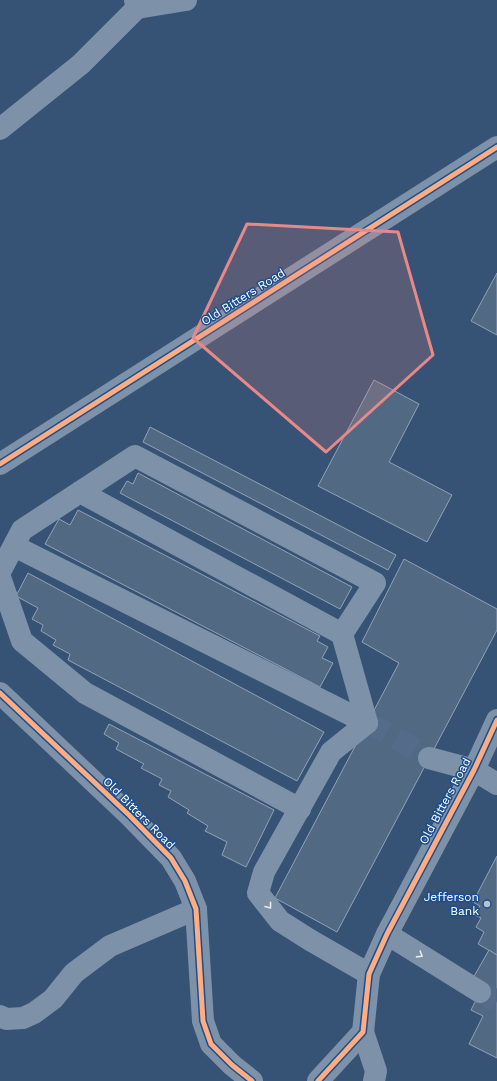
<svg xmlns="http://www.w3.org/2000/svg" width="497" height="1081" font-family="'Work Sans',sans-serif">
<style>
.building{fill:#526984;stroke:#92a2b6}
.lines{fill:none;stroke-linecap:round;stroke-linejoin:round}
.minor-tunnel{stroke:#546c89;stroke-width:22;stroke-dasharray:22 11;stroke-linecap:butt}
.minor{stroke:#7d92a8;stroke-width:22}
.cycleway-casing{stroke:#1b4f8f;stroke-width:8}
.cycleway{stroke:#ffac80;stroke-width:5}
.oneway{stroke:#e5e9ee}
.marked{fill:#e88989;fill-opacity:0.2;stroke:#e88989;stroke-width:3;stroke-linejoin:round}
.poi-dot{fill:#b9c2ce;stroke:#1b4f8f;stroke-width:1.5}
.labels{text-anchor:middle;stroke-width:3;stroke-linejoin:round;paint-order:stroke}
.street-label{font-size:12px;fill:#fff;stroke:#1b4f8f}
.poi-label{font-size:12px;fill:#fff;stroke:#1b4f8f;text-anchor:end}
</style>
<rect width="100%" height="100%" fill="#365274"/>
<!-- building -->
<g class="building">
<polygon points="497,273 497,335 471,321"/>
<polygon points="374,380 419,404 389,462 452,495 427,542 318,486"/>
<polygon points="150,427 396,555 388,570 143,442"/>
<polygon points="138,473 352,587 340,609 120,493 127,481 133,484"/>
<polygon points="78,510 320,636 317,641 328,647 322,658 333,663 320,687 45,544 59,519 70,525"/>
<polygon points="404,559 497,609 497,630 337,932 275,898 399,663 362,642"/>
<polygon points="28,573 324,732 297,781 68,660 70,654 53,645 56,640 41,631 43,625 32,619 38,608 16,596"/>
<polygon points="109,724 274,810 246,867 222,855 227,842 205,831 208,826 187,813 189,810 168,797 171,791 159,785 162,779 141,768 144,764 116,749 119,743 104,734"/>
<polygon points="497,856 497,955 478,944 484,932 476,927 481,918 475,915 480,906 473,902"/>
<polygon points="489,950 497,955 497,1058 469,1044 483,1016 471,1010 480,992 473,978"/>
</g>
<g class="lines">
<!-- minor-tunnel -->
<g class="minor-tunnel">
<polyline points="367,723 385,732 429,758"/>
<polyline points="480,992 497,1001"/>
</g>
<!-- minor -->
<g class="minor">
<polyline points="135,0 137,8 186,0"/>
<polyline points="0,129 81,64 137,8"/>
<polyline points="0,464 497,147"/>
<polyline points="80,492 342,634"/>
<polyline points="14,546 367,723"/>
<polyline points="0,572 22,530 135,456 375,583 342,634 367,723 331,752 264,872 258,893 280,921 310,940 369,974"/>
<polyline points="0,577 22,641 85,693 300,809"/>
<polyline points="0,693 129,815 171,858 185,881 196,909 203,1021 211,1044 232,1065 252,1081"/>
<polyline points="429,758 474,770 497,784"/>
<polyline points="387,934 480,992"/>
<polyline points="0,1016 6,1019 23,1018 34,1013 53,999 74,973 110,946 196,909"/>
<polyline points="363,1032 376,1071 374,1081"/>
<polyline points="318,1081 363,1032 369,974 387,934 474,770 497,720"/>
</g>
<!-- cycleway casing -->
<g class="cycleway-casing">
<g id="cycleway">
<polyline points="0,464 497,147"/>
<polyline points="0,693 129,815 171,858 185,881 196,909 203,1021 211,1044 232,1065 252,1081"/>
<polyline points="318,1081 363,1032 369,974 387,934 474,770 497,720"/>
</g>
</g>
<!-- cycleway -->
<use href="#cycleway" class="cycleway"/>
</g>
<!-- one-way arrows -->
<defs><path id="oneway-chevron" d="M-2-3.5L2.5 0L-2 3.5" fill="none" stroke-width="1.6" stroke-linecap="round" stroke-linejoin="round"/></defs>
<g class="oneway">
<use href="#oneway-chevron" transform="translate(269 906) rotate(52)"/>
<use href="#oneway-chevron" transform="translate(420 955) rotate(32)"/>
</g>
<!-- marked area -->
<path class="marked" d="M247,224L398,232L433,355L326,452L193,338Z"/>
<!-- markers -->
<circle class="poi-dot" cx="487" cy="904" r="4"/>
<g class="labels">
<!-- street labels -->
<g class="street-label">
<text transform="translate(243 297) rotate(-32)" y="4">Old Bitters Road</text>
<text transform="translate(445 801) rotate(-62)" y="4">Old Bitters Road</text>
<text transform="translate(139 813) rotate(45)" y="4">Old Bitters Road</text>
</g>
<!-- poi labels -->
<g class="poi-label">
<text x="479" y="901">Jefferson<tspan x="479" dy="14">Bank</tspan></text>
</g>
</g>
</svg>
